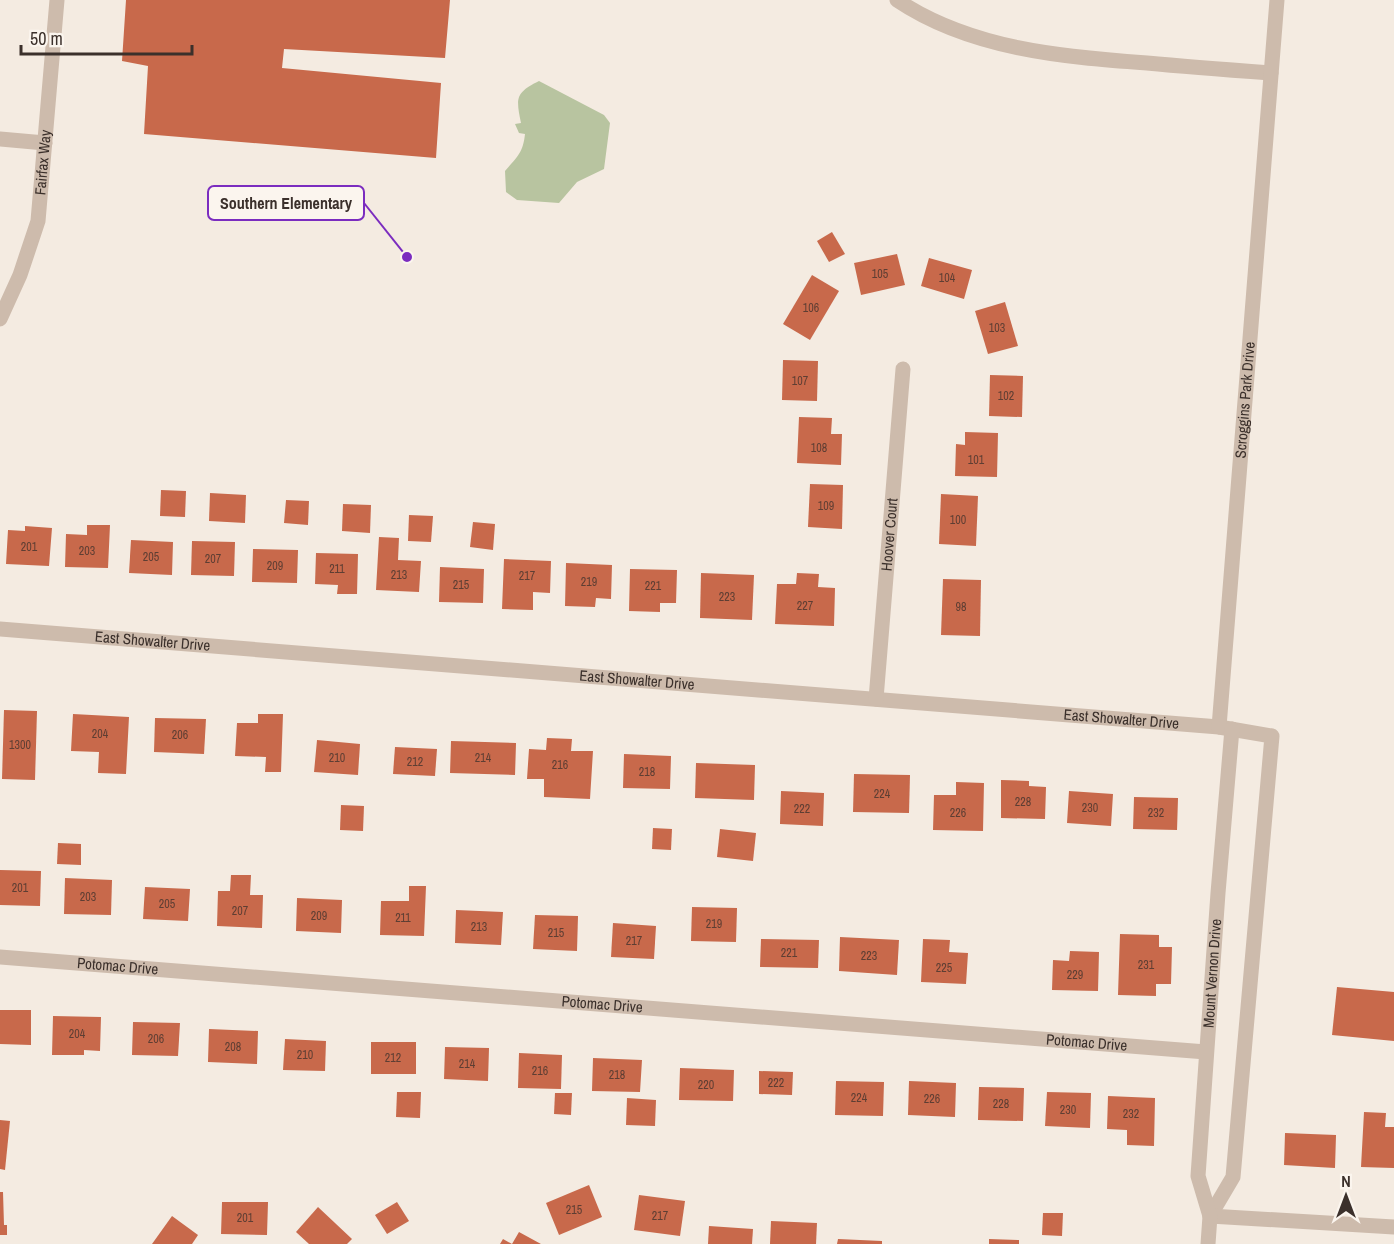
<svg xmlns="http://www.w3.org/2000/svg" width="1394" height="1244" font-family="'Archivo Narrow',sans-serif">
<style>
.green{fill:#b8c4a0}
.building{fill:#c8694b}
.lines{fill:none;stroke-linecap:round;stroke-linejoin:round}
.minor{stroke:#cdbbac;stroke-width:15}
.labels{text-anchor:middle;stroke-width:4.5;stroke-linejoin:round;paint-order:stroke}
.number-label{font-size:12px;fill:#5e3e33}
.street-label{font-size:15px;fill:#3b302b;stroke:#fbf5ee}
.leader{fill:none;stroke:#7b2cbf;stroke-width:2}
.callout-dot{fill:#7b2cbf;stroke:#fbf5ee;stroke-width:2}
.callout{fill:#fbf5ee;stroke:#7b2cbf;stroke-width:2}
.callout-label{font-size:16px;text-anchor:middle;font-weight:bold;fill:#3b302b}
</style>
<rect width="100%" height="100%" fill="#f4ebe1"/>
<!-- green -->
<path class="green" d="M539,81L604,115L610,123L604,169L577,182L559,203L517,200L506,192L505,171C517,157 523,153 525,134L519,133L515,124L521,123C516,98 515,93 539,81Z"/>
<!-- building -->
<g class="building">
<polygon points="126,0 450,0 445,58 284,49 282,68 441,83 436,158 144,134 148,66 122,61"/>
<polygon points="832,232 845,254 829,262 817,241"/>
<polygon points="897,254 905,285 861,295 854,263"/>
<polygon points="929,258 972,270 964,299 921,286"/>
<polygon points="812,275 839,291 810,340 783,324"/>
<polygon points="1005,302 1018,346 988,354 975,311"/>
<polygon points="783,360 818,361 817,401 782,400"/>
<polygon points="990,375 1023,376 1022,417 989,416"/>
<polygon points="799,417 832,418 831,434 842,434 841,465 797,463"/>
<polygon points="965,432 998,433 997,477 955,476 956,444 965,445"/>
<polygon points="810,484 843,485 842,529 808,527"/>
<polygon points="161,490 186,491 185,517 160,516"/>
<polygon points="210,493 246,495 245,523 209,521"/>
<polygon points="941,494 978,496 976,546 939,544"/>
<polygon points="286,500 309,501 308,525 284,523"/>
<polygon points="343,504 371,505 370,533 342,531"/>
<polygon points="409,515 433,516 431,542 408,541"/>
<polygon points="473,522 495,524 493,550 470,547"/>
<polygon points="87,525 110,525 108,568 65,567 66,534 87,535"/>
<polygon points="25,526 52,528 49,566 6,564 8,530 25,531"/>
<polygon points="379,537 399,538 398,560 421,561 419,592 376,590"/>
<polygon points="131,540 173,542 172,575 129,573"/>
<polygon points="192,541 235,542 234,576 191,575"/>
<polygon points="253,549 298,550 297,583 252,582"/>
<polygon points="316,553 358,554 357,594 337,594 338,585 315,584"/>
<polygon points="504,559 551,561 550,593 533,592 533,610 502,609"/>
<polygon points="566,563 612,565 611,599 596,598 595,607 565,606"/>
<polygon points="440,567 484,569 483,603 439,602"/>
<polygon points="630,569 677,570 676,603 660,603 660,612 629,611"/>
<polygon points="701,573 754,575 752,620 700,618"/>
<polygon points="797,573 819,574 818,587 835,588 834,626 775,624 777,584 796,584"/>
<polygon points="943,579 981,580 980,636 941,635"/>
<polygon points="4,710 37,711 35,780 2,779"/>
<polygon points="73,714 129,717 126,774 98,773 99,752 71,751"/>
<polygon points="258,714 283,714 281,772 265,772 266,757 235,756 237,723 258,723"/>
<polygon points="155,718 206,719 204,754 154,752"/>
<polygon points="547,738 572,739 571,751 593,751 590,799 544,797 544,779 527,779 529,749 546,750"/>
<polygon points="317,740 360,744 358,775 314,772"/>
<polygon points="451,741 516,743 515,775 450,773"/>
<polygon points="395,747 437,749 435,776 393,774"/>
<polygon points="624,754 671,756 670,789 623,788"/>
<polygon points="696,763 755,765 754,800 695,798"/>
<polygon points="854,774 910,775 909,813 853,812"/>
<polygon points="1001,780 1029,781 1029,786 1046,787 1045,819 1001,818"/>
<polygon points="956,782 984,783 983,831 933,830 934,795 956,795"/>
<polygon points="781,791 824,793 823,826 780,824"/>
<polygon points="1069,791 1113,794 1111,826 1067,823"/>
<polygon points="1134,797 1178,798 1177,830 1133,829"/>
<polygon points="341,805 364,806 363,831 340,830"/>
<polygon points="653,828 672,829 671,850 652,849"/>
<polygon points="720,829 756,833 753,861 717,857"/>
<polygon points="58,843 81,844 81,865 57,864"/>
<polygon points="0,870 41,871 40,906 0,905"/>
<polygon points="231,875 251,875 250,895 263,895 262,928 217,926 218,891 230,891"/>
<polygon points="65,878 112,880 111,915 64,914"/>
<polygon points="409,886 426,886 424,936 380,935 381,901 409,901"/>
<polygon points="145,887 190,889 188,921 143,919"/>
<polygon points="297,898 342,900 341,933 296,931"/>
<polygon points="692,907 737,908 736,942 691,941"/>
<polygon points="456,910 503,912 501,945 455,943"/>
<polygon points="535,915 578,916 577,951 533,949"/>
<polygon points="613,923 656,926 654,959 611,957"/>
<polygon points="1120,934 1159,935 1159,947 1172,947 1171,984 1156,984 1156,996 1118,995"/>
<polygon points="840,937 899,940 897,975 839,971"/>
<polygon points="761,939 819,940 818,968 760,967"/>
<polygon points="923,939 950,940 949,952 968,953 966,984 921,982"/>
<polygon points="1070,951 1099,952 1098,991 1052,990 1053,960 1069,961"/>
<polygon points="1337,987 1394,992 1394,1041 1332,1035"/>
<polygon points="0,1010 31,1010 31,1045 0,1044"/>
<polygon points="53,1016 101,1017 100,1051 84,1050 84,1055 52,1055"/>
<polygon points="133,1022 180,1023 178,1056 132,1055"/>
<polygon points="209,1029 258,1031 257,1064 208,1062"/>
<polygon points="285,1039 326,1041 325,1071 283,1070"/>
<rect x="371" y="1042" width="45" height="32"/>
<polygon points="445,1047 489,1048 488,1081 444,1079"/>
<polygon points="519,1053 562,1055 561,1089 518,1088"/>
<polygon points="593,1058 642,1060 640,1092 592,1091"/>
<polygon points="680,1068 734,1070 733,1101 679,1100"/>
<polygon points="759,1071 793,1072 792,1095 759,1094"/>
<polygon points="836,1081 884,1082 883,1116 835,1115"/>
<polygon points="909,1081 956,1083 955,1117 908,1115"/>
<polygon points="979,1087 1024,1088 1023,1121 978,1120"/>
<polygon points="397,1092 421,1092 420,1118 396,1117"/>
<polygon points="1047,1092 1091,1093 1090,1128 1045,1126"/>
<polygon points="555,1093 572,1093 571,1115 554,1114"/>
<polygon points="1108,1096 1155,1098 1154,1146 1127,1145 1127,1130 1107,1129"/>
<polygon points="627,1098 656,1100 655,1126 626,1125"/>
<polygon points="1364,1112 1386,1113 1385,1127 1394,1127 1394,1168 1361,1167"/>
<polygon points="0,1120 10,1121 5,1170 0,1169"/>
<polygon points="1285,1133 1336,1135 1335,1168 1284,1165"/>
<polygon points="589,1185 602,1217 559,1235 546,1203"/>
<polygon points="0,1192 3,1192 4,1225 7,1225 7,1235 0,1235"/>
<polygon points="639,1195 685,1201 680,1236 634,1230"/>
<polygon points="222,1202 268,1202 267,1235 221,1234"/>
<polygon points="397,1202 409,1221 387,1234 375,1215"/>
<polygon points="318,1207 352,1239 347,1244 309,1244 296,1232"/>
<polygon points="1043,1213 1063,1213 1062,1236 1042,1235"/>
<polygon points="172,1216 198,1235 192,1244 152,1244"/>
<polygon points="771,1221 817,1223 816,1244 770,1244"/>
<polygon points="709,1226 753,1229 752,1244 708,1244"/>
<polygon points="519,1232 541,1244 500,1244 503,1239 512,1244"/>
<polygon points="838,1239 882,1241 882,1244 837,1244"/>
<polygon points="989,1239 1019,1240 1019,1244 989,1244"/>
</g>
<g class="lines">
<!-- minor -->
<g class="minor">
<path d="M897,0C970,49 1062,57 1147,63C1189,67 1230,70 1271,73"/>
<polyline points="0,139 45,143"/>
<path id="s1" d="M0,319L20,275L38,221L57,0"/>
<path id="s2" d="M0,629L1219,727L1272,736L1233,1177L1210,1216"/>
<path id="s3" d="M876,699L903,369"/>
<path id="s4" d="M1219,727L1277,0"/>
<path id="s5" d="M0,957L1206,1052"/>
<polyline points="1210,1216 1394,1227"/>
<path id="s6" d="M1208,1244L1210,1216L1198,1176L1218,893L1232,729"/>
</g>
</g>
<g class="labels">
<!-- number labels -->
<g class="number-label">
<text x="880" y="278">105</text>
<text x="947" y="282">104</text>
<text x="811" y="312">106</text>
<text x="997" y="332">103</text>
<text x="800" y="385">107</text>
<text x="1006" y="400">102</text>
<text x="819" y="452">108</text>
<text x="976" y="464">101</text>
<text x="826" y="510">109</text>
<text x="958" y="524">100</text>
<text x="29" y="551">201</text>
<text x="87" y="555">203</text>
<text x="151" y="561">205</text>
<text x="213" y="563">207</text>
<text x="275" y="570">209</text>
<text x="337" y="573">211</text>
<text x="399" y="579">213</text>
<text x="527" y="580">217</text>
<text x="589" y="586">219</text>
<text x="461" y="589">215</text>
<text x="653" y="590">221</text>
<text x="727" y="601">223</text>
<text x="805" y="610">227</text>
<text x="961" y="611">98</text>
<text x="100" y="738">204</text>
<text x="180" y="739">206</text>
<text x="20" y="749">1300</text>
<text x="337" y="762">210</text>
<text x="483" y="762">214</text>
<text x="415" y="766">212</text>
<text x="560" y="769">216</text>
<text x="647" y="776">218</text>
<text x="882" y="798">224</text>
<text x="1023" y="806">228</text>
<text x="1090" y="812">230</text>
<text x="802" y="813">222</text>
<text x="958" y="817">226</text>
<text x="1156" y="817">232</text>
<text x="20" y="892">201</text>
<text x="88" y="901">203</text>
<text x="167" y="908">205</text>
<text x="240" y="915">207</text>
<text x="319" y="920">209</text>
<text x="403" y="922">211</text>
<text x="714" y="928">219</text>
<text x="479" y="931">213</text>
<text x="556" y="937">215</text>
<text x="634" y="945">217</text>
<text x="789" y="957">221</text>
<text x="869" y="960">223</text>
<text x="1146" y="969">231</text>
<text x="944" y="972">225</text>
<text x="1075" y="979">229</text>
<text x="77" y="1038">204</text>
<text x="156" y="1043">206</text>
<text x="233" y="1051">208</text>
<text x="305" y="1059">210</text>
<text x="393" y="1062">212</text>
<text x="467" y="1068">214</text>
<text x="540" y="1075">216</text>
<text x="617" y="1079">218</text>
<text x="776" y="1087">222</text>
<text x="706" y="1089">220</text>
<text x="859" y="1102">224</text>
<text x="932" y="1103">226</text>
<text x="1001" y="1108">228</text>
<text x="1068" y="1114">230</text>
<text x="1131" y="1118">232</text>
<text x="574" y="1214">215</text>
<text x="660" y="1220">217</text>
<text x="245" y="1222">201</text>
</g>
<!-- street labels -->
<g class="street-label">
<text dy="5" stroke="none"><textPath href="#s1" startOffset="164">Fairfax Way</textPath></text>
<text dy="5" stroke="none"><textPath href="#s4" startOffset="328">Scroggins Park Drive</textPath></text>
<text dy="5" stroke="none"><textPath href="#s3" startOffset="165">Hoover Court</textPath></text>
<text dy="5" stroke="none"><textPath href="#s2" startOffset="153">East Showalter Drive</textPath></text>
<text dy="5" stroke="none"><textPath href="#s2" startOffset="639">East Showalter Drive</textPath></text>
<text dy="5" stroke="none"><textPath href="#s2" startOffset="1125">East Showalter Drive</textPath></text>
<text dy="5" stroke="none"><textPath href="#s5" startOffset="118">Potomac Drive</textPath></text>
<text dy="5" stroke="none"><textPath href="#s6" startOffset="273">Mount Vernon Drive</textPath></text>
<text dy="5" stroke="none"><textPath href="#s5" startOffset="604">Potomac Drive</textPath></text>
<text dy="5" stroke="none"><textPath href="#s5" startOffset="1090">Potomac Drive</textPath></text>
</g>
</g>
<!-- callouts -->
<path class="leader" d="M407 257L364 203"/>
<circle class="callout-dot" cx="407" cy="257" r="6"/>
<rect class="callout" x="208" y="186" width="156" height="34" rx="6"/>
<g class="callout-label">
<text x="286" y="209">Southern Elementary</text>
</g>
<!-- north arrow -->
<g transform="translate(1346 1196)" stroke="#fbf5ee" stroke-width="4.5" paint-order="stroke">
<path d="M0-4.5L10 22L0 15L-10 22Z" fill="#3b302b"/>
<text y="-9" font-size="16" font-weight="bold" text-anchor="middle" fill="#3b302b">N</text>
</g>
<!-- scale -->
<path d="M21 45v9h171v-9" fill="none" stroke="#3b302b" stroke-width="3"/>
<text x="30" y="45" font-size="18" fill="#3b302b" stroke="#fbf5ee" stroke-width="4.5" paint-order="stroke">50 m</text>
</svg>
